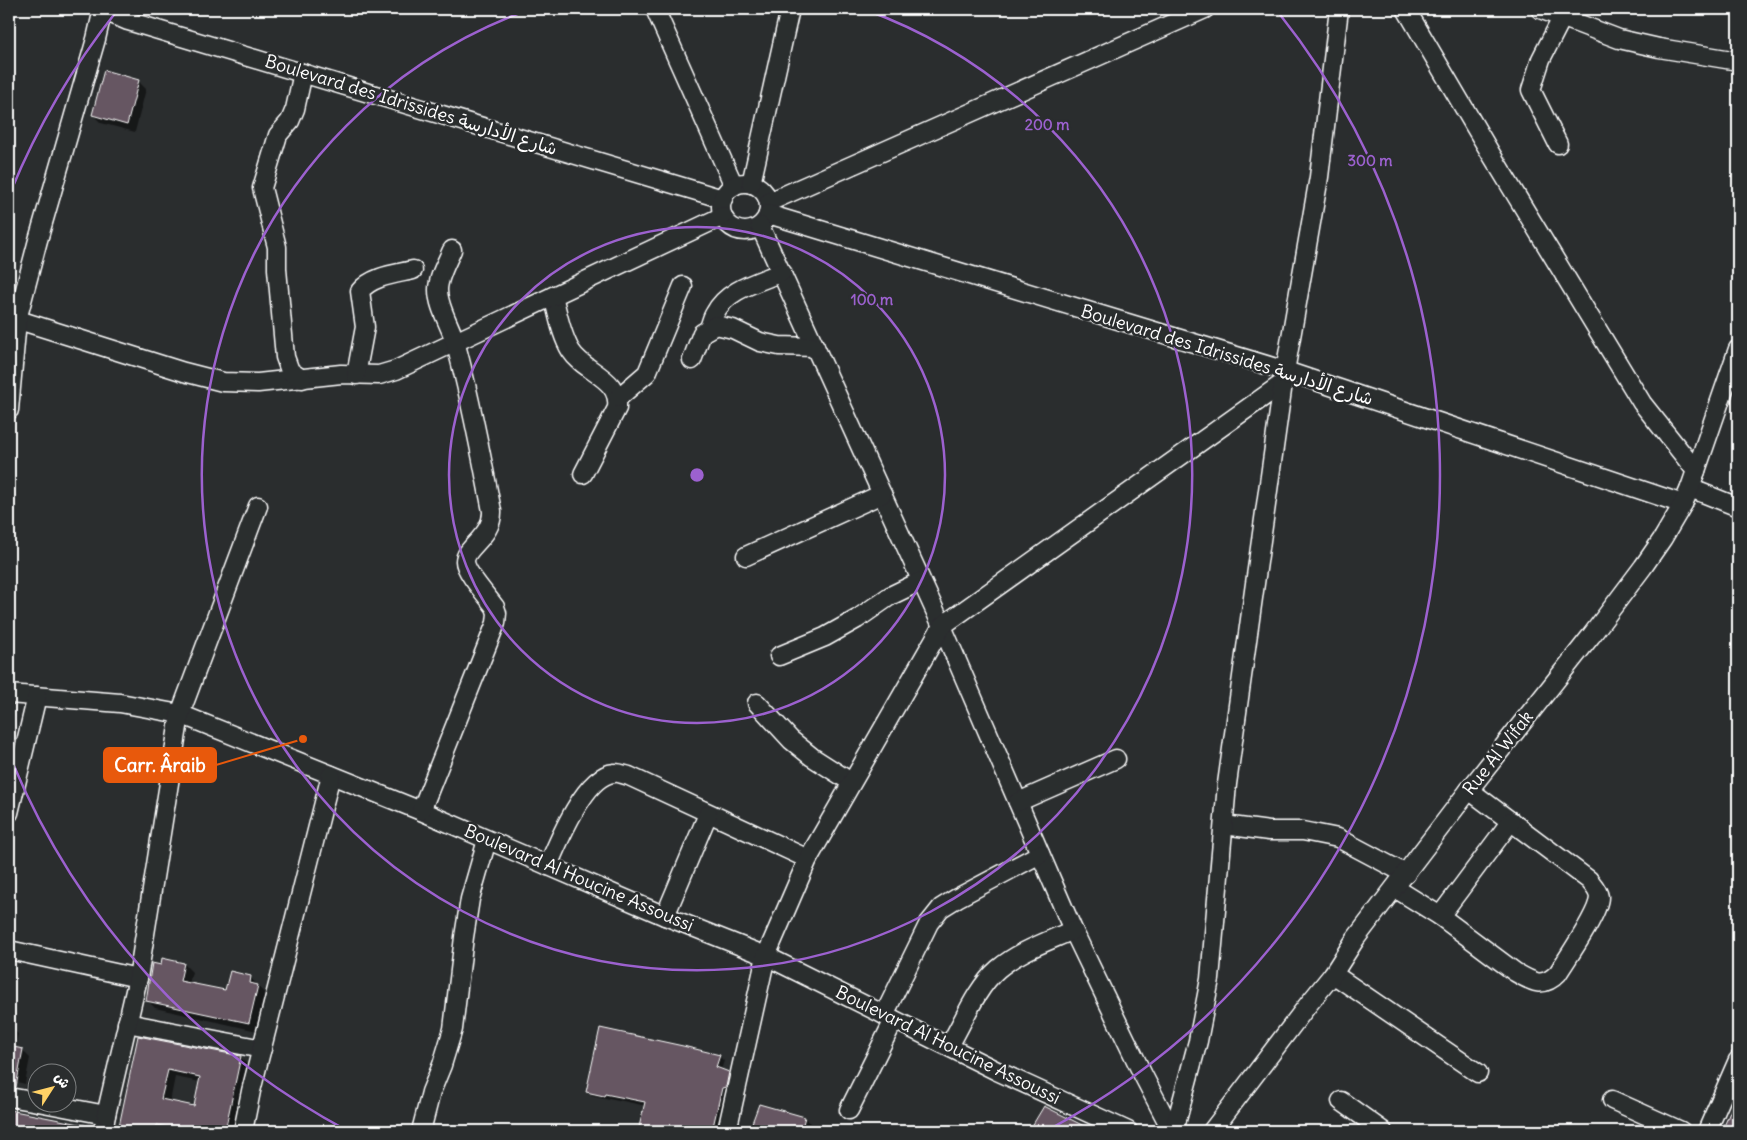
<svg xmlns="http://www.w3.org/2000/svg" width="1747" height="1140" font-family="Delius,'Playpen Sans Arabic',sans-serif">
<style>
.shadow{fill:#0007;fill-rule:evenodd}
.building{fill:#665762;stroke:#fff;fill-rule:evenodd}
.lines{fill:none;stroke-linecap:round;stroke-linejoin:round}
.minor-casing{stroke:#fff;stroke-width:21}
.minor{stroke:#2a2d2e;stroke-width:18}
.ring{fill:none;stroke:#9c61cf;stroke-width:2.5}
.labels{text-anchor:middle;stroke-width:5;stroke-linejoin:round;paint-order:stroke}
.street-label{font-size:18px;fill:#fff;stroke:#2a2d2e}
.centre{fill:#9c61cf;stroke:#2a2d2e;stroke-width:2.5}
.ring-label{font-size:15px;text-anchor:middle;font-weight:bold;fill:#9c61cf;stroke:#2a2d2e;stroke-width:5;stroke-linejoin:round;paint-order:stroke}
.leader{fill:none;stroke:#e8590c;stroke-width:2}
.callout-dot{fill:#e8590c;stroke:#2a2d2e;stroke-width:2}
.callout{fill:#e8590c;stroke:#e8590c;stroke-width:2}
.callout-label{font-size:19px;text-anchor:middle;font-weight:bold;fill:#fff}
</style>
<rect width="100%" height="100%" fill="#2a2d2e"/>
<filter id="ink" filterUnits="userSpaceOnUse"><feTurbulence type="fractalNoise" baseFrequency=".02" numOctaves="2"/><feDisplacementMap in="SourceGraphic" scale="10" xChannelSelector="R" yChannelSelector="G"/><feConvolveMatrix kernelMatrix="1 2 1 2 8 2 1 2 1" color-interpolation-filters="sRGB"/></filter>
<g filter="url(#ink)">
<!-- shadow -->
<g class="shadow">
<polygon points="138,81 146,89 135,132 101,123 93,115"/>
<polygon points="9,711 16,718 9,754"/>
<polygon points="184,964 192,972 189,984 226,992 250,977 265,994 257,1031 155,1008 147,1000 162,966"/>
<polygon points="9,1026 18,1034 15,1049 22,1050 30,1058 25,1084 9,1080"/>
<path d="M138,1037L240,1057L248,1065L234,1131H118ZM175,1077L200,1082L195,1107L170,1102Z"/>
<polygon points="719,1056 724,1061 721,1070 729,1073 733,1078 727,1092 717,1131 645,1131 640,1126 646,1106 609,1098 609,1100 592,1096 587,1092"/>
<polygon points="760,1105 805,1118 810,1123 807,1131 750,1131"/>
<polygon points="1044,1108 1091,1131 1030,1131"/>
<polygon points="10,1112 88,1127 93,1131 9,1131 9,1114"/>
</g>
<!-- building -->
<g class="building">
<polygon points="104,70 139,80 127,125 92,115"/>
<polygon points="162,958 184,963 180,981 225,990 230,971 251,976 250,983 258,985 249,1023 146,1001 152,963 161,965"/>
<polygon points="600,1028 683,1046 720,1055 716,1067 729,1072 726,1087 722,1088 712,1131 657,1131 639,1127 645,1102 605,1094 604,1096 586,1092"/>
<path d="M138,1036L241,1056L225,1131H188L157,1125L156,1131H118ZM168,1070L200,1077L194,1106L161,1099Z"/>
<polygon points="9,1046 23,1049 16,1087 9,1087"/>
<polygon points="1738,1093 1738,1131 1722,1131"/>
<polygon points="759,1104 805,1117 801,1131 749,1131"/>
<polygon points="1044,1106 1094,1131 1029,1131"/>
<polygon points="9,1110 85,1125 85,1131 9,1131"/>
</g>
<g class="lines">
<!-- minor casing -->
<g class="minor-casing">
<g id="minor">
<polyline points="100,9 128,21 723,199"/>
<polyline points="655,9 734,186"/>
<polyline points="1406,9 1491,154 1642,403 1696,471"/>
<polyline points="1540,9 1619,39 1659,48 1738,61"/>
<polyline points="1558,144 1531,90 1541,59 1562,18"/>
<circle cx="745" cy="207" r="24"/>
<polyline points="751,184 790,9"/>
<polyline points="769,202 1205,9"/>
<polyline points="768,214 1286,371 1683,504"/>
<polyline points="760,226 942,626 1073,930 1143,1075 1172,1131"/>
<path d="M553,296C558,314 561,335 571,351C585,373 621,378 617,408L583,474"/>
<polyline points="9,317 184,372 223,382 258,383 341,374 379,375 396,370 723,216"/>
<path d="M709,328C711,323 712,317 715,313C727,289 759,282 782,272"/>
<polyline points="692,360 702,333 716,325 733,329 760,342 779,346 815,347"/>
<path d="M356,375L365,327L360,291C372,276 396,274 413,270"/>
<polyline points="302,379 290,371 285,357 277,269 277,247 262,188 278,135 290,121 295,109 303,73"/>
<polyline points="618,398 647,373 683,286"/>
<polyline points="9,410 17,320 38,240 96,39 103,9"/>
<polyline points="1690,488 1738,507"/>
<polyline points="746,556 882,494"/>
<polyline points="779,656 825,637 857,619 890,596 921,581"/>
<polyline points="9,694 120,703 180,714 421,811 665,916 766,956 997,1071 1128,1131"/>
<polyline points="757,703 791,740 812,757 851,782"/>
<polyline points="1018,802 1116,759"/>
<path d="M421,811L496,623L497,613L495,607C488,597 465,572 465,561C465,547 493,536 492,511C481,455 471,399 456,345C452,328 438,308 438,290C438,277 447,262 452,250"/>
<polyline points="9,813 37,696"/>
<polyline points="1224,825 1269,831 1303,831 1338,838 1406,874"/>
<path d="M548,866C558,842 585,775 614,773C618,772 625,775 629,776L808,859"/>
<path d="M1395,888L1440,916L1515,972C1532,982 1543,989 1558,973C1568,957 1599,913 1599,897C1598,890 1593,885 1589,880L1469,790"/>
<polyline points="665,916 708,814"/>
<polyline points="1440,916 1511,821"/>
<polyline points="9,950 138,978"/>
<polyline points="1333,974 1478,1073"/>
<polyline points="884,1015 929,923 941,908 957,898 1040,854"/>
<polyline points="127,1023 262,1049"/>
<path d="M949,1046C963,1022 977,987 998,969C1019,951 1049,941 1073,930"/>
<polyline points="9,1097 38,1102"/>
<polyline points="1612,1100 1681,1131"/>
<polyline points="1341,1101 1383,1131"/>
<polyline points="38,1102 106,1115 103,1131"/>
<polyline points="849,1110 894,1020"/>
<polyline points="106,1115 138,978 180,714 258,506"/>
<polyline points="243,1131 251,1091 331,775"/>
<polyline points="421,1131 431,1092 442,1065 453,1029 464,937 470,899 487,840"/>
<polyline points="727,1131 766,956 808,859 942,626 1283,383"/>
<polyline points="1174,1131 1198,1041 1210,979 1227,784 1283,383 1319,177 1339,9"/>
<polyline points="1212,1131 1307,1006 1333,974 1356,938 1469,790 1591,636 1643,567 1663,538 1683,504 1690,488 1738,349"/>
<polyline points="1707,1131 1738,1060"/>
</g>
</g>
<!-- minor -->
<use href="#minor" class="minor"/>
</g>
</g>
<!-- distance rings -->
<g class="ring">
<circle cx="697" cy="475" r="248"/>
<path d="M866 10A495 495 0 1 1 528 10"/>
<path d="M348 1131A743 743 0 0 1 11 759M11 191A743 743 0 0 1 116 12M1278 12A743 743 0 0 1 1046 1131"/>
</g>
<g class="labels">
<!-- street labels -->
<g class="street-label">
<text transform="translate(411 105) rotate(17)" y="6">Boulevard des Idrissides شارع الأدارسة</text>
<text transform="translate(1227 355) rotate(17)" y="6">Boulevard des Idrissides شارع الأدارسة</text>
<text transform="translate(1498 753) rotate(-52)" y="6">Rue Al Wifak</text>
<text transform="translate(579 878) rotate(23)" y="6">Boulevard Al Houcine Assoussi</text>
<text transform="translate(948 1045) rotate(26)" y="6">Boulevard Al Houcine Assoussi</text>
</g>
</g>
<circle cx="697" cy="475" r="8" class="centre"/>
<g class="ring-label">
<text x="1047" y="130">200 m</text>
<text x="1370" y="166">300 m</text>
<text x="872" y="305">100 m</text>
</g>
<!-- callouts -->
<path class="leader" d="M303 739L216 765"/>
<circle class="callout-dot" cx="303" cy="739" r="5"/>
<rect class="callout" x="104" y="748" width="112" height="34" rx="5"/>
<g class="callout-label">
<text x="160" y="772">Carr. Âraib</text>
</g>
<!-- margin -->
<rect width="1747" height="1140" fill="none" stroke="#2a2d2e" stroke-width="30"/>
<rect x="15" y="15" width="1717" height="1110" fill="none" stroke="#fff" stroke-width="2" filter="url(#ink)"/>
<!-- north arrow -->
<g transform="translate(52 1088) rotate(54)"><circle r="24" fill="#2a2d2e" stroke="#7f8182"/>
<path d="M0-4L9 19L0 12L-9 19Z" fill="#ffd166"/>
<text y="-8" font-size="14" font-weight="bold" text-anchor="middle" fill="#ffffff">ش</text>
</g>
</svg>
